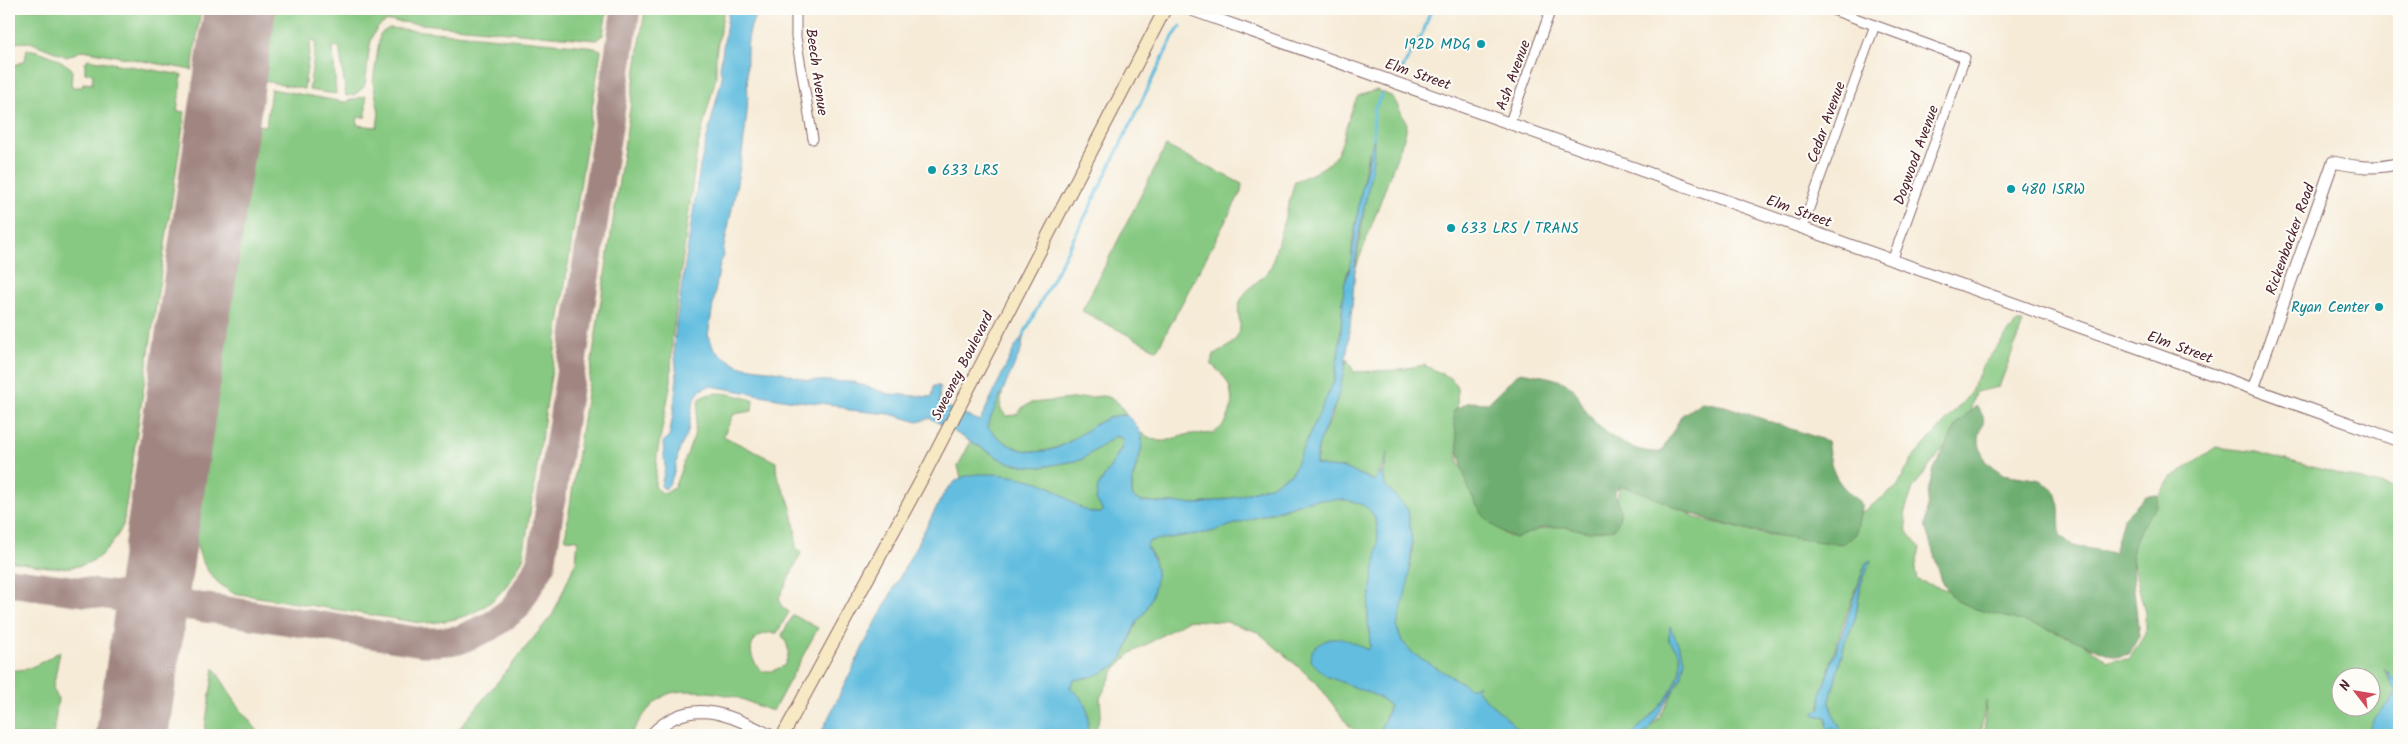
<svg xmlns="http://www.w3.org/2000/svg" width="2408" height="744" font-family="Kalam,sans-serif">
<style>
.green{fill:#87c982;stroke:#687456;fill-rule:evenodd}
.forest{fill:#6dad70;stroke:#5c664e}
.water{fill:#62bddf;stroke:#566e85}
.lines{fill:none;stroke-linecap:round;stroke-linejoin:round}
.stream{stroke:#62bddf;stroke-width:3}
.taxiway{stroke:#a08581;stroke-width:29}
.runway{stroke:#a08581;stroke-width:72}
.minor-casing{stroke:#866667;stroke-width:11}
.tertiary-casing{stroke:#866667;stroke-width:13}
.secondary-casing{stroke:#866667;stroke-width:14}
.minor{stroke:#fff;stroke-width:9}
.tertiary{stroke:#fff;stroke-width:11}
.secondary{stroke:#f7e9c3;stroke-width:12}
.culture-dot{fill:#0f9aa8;stroke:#fdfcf7;stroke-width:2}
.labels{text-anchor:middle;stroke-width:4;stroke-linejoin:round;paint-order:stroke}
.culture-label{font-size:15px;fill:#0d838f;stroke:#fdfcf7;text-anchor:start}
.street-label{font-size:15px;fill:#4a1f2b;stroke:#fdfcf7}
</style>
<rect width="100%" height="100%" fill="#fdfcf7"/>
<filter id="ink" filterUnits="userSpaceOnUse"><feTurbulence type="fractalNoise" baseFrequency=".02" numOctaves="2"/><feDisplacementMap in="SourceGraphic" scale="10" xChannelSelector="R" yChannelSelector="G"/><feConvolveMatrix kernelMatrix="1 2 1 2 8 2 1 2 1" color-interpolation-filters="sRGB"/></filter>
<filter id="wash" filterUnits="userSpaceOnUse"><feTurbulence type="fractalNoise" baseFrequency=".0096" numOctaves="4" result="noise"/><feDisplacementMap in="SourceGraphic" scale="20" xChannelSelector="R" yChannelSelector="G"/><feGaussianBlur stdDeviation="1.12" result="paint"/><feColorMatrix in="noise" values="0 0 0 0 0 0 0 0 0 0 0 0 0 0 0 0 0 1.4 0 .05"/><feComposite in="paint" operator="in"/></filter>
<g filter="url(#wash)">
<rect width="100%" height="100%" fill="#f6ebd7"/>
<!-- green -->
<g class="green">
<polygon points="9,9 201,9 192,70 83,50 67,57 30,42 9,43"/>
<path d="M275,9H607L603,35L596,40L389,21C363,28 371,66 364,87L354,95L346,96L339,46L333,47L336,94L309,90L316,41L311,40L304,89L264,81Z"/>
<path d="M645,9H724L716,54V77L697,150L672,340L671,382L657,455L655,487L664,494L674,488L694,436L699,399C715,388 735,395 753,400L752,411L734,414L723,436L776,462C775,477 782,485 788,499C794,515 796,532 796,549L802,551L779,598L782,607L789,612L777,633C750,630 743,654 762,671H772L784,666C790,653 790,648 782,635L793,615L818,628L773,711C760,708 749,701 736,697C721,693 681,687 666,695C653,701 637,722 631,735H454L553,614L576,561L578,540L565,539Z"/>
<path d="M389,28L587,46L601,50L523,558C501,604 472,622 421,623L233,593C210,580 200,563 195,537L257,125L266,126L271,89L344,102L366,96V117H358L357,125L377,127L379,113L373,82L380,34Z"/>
<path d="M27,49C43,51 60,59 72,69L71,87H82L83,83L92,84L93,74L85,73V63L88,59L182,75L177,111L185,112L123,525C96,580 60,569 9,561V67L25,61Z"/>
<path d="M1377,90L1393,97L1407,124L1405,135L1355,270L1364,210L1368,152L1353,240L1351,261L1344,285L1340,343L1334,381L1292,473L1270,486L1236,497L1200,504L1141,502L1133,497C1128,475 1145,456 1142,433C1166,449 1168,437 1192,434C1199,433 1209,435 1215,432C1233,422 1237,393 1224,377C1221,372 1215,368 1211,364L1214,354C1226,350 1241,339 1240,324C1239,314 1236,307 1242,298C1249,285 1263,280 1271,267L1295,181C1354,159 1335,142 1358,96Z"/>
<polygon points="1166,146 1242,184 1241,192 1157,350 1082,311"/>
<path d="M2016,323H2023L1999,387L1975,392L1969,415L1913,488L1905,511L1907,532L1920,548L1915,569L1917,580L2064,629L2108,661L2129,659L2145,634V613L2130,551L2135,531L2170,479L2216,447L2256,452L2399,490V684L2384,669L2397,691L2369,731V735H1984L1986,701L1980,735H1843C1839,723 1830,713 1830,701L1845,642L1855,620L1861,584L1870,561L1866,563L1842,626L1820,699V709L1815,715L1826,717L1828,729L1834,727L1837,735H1642C1665,719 1676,685 1685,659L1670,627L1669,641C1672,644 1677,649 1679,653C1689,683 1650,717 1631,735H1525L1475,689L1478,685L1470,688L1414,654L1401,640L1397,627L1412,557V543L1408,510L1385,485L1383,473L1387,457L1375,481L1344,468L1326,467L1316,464L1319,442L1332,416L1347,359L1354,372L1395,370L1424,365L1451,378L1457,387L1458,462L1469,480L1474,500L1484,503L1501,531L1509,537L1558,525L1614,519L1619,488L1626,480H1636L1696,518L1762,534L1803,538L1843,526L1897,487L1912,459L1970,394L1983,365ZM2340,676H2370V706H2340Z"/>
<path d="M1003,388L1000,408L1006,416L1016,415L1023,407L1031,403L1102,396C1116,398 1120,403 1126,415C1088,415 1071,457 1028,451C1011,449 998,439 987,426Z"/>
<path d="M1116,436L1122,438L1123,445L1098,487L1103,512L1101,513C1080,515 1064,492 1046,485C1017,475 991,474 961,478L958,466L971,441L984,449L1041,467L1081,460Z"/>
<path d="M1322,499C1331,499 1341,498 1349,499C1395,507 1374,569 1369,600C1366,616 1370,631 1370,647L1368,650L1355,643L1365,691L1379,697L1390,706L1381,728V735H1358L1345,721L1317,683L1258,632L1227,622L1188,620L1130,654L1115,669L1100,698L1101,714L1094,735H1086L1088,728L1070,688L1074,680L1087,678L1123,656L1137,622L1146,611L1154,558L1146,546L1150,541L1272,513L1307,501Z"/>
<path d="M60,651L53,688L58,699L53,735H9V670C29,672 44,661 60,651Z"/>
<polygon points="214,668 240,709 261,735 204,735"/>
</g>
<!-- forest -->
<g class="forest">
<path d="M1520,372C1536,375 1556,377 1569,385C1576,389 1580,401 1584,408C1600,433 1631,454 1661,452L1682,415L1702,402L1725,406L1827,441C1832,475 1835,482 1862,504L1856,534L1842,544C1791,539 1741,531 1692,514C1668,505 1645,491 1620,486L1614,492C1620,506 1624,516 1614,529L1589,532L1567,527H1544L1516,538C1465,521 1459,458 1453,411L1469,402L1488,403Z"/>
<path d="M1976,406C1991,423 1979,424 1979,440C1979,447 1983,455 1985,461L2003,474L2041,480L2055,492L2059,506L2060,535L2073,546L2114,553L2123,519L2146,496L2158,495L2157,506L2141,527L2132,548L2133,580L2139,636L2129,654L2116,657L2043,627L1976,609L1955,600L1942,581L1925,526L1929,487L1934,469L1958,422Z"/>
</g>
<!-- water -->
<g class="water">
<path d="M729,9H752L755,14L778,10L780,13L755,17C741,41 750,84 747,112C743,158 733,205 723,251L724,256L720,263L708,335L714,350L738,366L781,372L807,380L853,382L889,394L932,397L934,386H940L939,403L980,421L1015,347L1023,336L1022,348L987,426C998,439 1011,449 1029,451C1071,457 1088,415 1126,415C1162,444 1125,464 1133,497L1141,502L1200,504L1236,497L1270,486L1292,473L1334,381L1340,343L1344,285L1350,268L1360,197L1374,135C1375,171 1363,206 1358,241C1352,290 1352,340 1340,389C1334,414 1316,438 1316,464L1326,467L1344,468L1375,481L1383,470L1388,453L1383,473L1385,485L1408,510L1412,543L1409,579L1397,627L1401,640L1414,654L1470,688L1479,684L1475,689L1525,735H1477L1465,727L1463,730L1465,735H1381V728L1390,706L1379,697L1326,676L1311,661L1312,650C1335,631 1343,637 1367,650L1370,647C1370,631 1366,616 1369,601C1378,535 1400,490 1307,501L1211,532L1150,541L1146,546C1162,569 1157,586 1146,610C1144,615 1139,618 1137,622C1131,632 1129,645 1124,655C1116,671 1091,678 1074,680L1070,687C1088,703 1091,711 1086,735H820L865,643L943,495C948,489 952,483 959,479C978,468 1032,477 1050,487C1065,495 1083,515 1101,513L1103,511L1096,500L1098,487L1123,446L1122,438L1116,436L1081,460L1041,467L1026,466L1006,462L930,418L918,422L890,414L849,410L836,405L788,400L711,386C690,389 692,415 688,431C687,437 682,442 680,449C675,462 676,478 665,489L661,486L665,468L663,442L669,437L673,415L677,377L674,347L676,324L700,166L722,78L720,68Z"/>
<path d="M1871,560L1861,584L1855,620L1845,642L1830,701C1830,713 1839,723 1843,735H1837L1834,727L1827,729L1826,717L1815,715L1814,712L1820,709L1821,693L1866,563Z"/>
<path d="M1670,626L1685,659L1682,676L1649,730L1642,735H1631C1650,717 1689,683 1679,653C1677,649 1672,644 1669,641Z"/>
<path d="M2384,668L2399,684V735H2369C2369,716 2390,706 2397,692Z"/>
</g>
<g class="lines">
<!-- stream -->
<g class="stream">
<polyline points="1400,73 1424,30 1431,9"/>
<polyline points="1373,138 1374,110 1382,94"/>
<polyline points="1023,336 1088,211 1173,37 1181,26"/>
</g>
<!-- taxiway -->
<polyline class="taxiway" points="9,582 221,610 422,642 435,642 459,640 491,626 515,608 541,565 626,9"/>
<!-- runway -->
<polyline class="runway" points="132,735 240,9"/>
</g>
</g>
<g filter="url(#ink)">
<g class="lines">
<!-- minor casing -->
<g class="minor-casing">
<g id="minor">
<polyline points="796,9 796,37 813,139"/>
<polyline points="1830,9 1965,58 1892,261"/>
<polyline points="1510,122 1551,9"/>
<polyline points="1802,228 1875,25"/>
</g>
</g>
<!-- tertiary casing -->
<g class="tertiary-casing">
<g id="tertiary">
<polyline points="1189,9 2399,441"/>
<path d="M2253,389L2333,162C2357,167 2376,170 2399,163"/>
<path d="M651,735C689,695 728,714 770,735"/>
</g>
</g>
<!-- secondary casing -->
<g class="secondary-casing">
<polyline id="secondary" points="783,735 924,475 1165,9"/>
</g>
<!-- minor -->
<use href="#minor" class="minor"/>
<!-- tertiary -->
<use href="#tertiary" class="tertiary"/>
<!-- secondary -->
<use href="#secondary" class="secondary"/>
</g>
</g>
<!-- markers -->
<g class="culture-dot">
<circle cx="1481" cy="44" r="5"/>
<circle cx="932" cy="170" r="5"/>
<circle cx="2011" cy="189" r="5"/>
<circle cx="1451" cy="228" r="5"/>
<circle cx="2379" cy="307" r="5"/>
</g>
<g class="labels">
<!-- culture labels -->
<g class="culture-label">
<text x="1471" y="49" text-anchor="end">192D MDG</text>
<text x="942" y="175">633 LRS</text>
<text x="2021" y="194">480 ISRW</text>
<text x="1461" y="233">633 LRS / TRANS</text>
<text x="2369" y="312" text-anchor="end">Ryan Center</text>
</g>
<!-- street labels -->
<g class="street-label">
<text transform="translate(817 72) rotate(82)" y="5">Beech Avenue</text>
<text transform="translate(1418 74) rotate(19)" y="5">Elm Street</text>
<text transform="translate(1513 75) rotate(-70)" y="5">Ash Avenue</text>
<text transform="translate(1826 122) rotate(-70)" y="5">Cedar Avenue</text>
<text transform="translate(1916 155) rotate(-70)" y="5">Dogwood Avenue</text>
<text transform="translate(1799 211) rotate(20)" y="5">Elm Street</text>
<text transform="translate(2290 239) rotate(-70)" y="5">Rickenbacker Road</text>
<text transform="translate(2180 347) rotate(20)" y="5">Elm Street</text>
<text transform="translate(962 366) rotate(-63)" y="5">Sweeney Boulevard</text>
</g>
</g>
<!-- margin -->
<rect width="2408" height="744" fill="none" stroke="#fdfcf7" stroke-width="30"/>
<!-- north arrow -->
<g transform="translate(2356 692) rotate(301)"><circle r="24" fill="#fdfcf7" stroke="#b5a4a5"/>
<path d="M0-4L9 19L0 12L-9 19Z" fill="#d1495b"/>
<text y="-8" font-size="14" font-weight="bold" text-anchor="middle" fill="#4a1f2b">N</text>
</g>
</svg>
